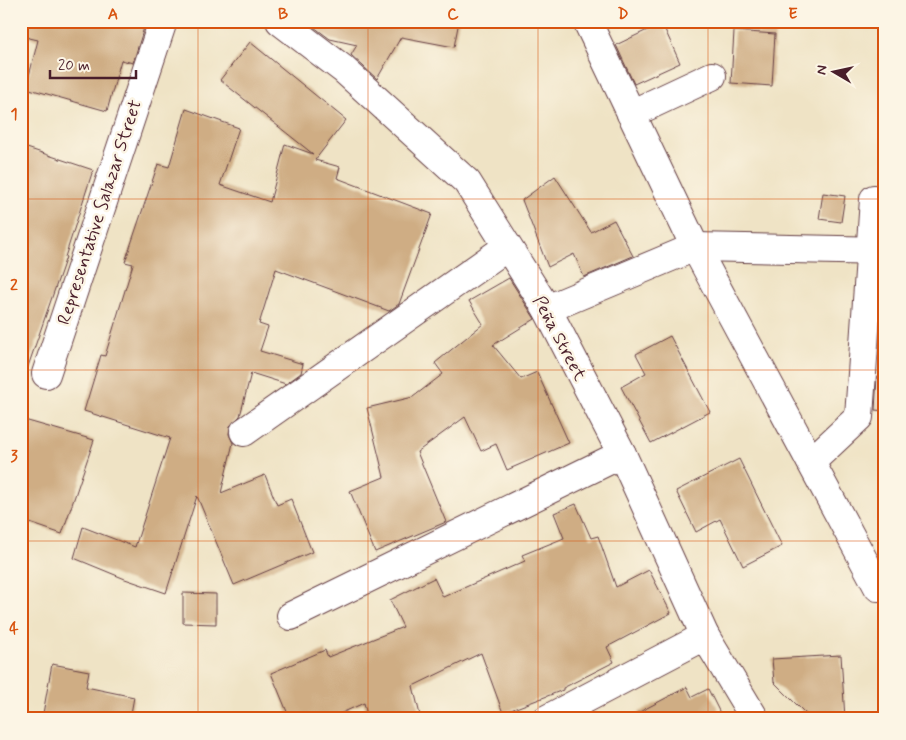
<svg xmlns="http://www.w3.org/2000/svg" width="906" height="740" font-family="Mynerve,sans-serif">
<style>
.building{fill:#cfad84}
.lines{fill:none;stroke-linecap:round;stroke-linejoin:round}
.minor-casing{stroke:#633c42;stroke-width:30}
.minor{stroke:#fff;stroke-width:28}
.grid{fill:none;stroke:#d8530f;stroke-width:1;stroke-opacity:0.55}
.labels{text-anchor:middle;stroke-width:5;stroke-linejoin:round;paint-order:stroke}
.street-label{font-size:18px;fill:#4a1f2b;stroke:#fcf5e5}
.neatline{fill:none;stroke:#d8530f;stroke-width:2}
.grid-label{font-size:16px;text-anchor:middle;font-weight:bold;fill:#d8530f}
</style>
<rect width="100%" height="100%" fill="#fcf5e5"/>
<filter id="ink" filterUnits="userSpaceOnUse"><feTurbulence type="fractalNoise" baseFrequency=".02" numOctaves="2"/><feDisplacementMap in="SourceGraphic" scale="10" xChannelSelector="R" yChannelSelector="G"/><feConvolveMatrix kernelMatrix="1 2 1 2 8 2 1 2 1" color-interpolation-filters="sRGB"/></filter>
<filter id="wash" filterUnits="userSpaceOnUse"><feTurbulence type="fractalNoise" baseFrequency=".0096" numOctaves="4" result="noise"/><feDisplacementMap in="SourceGraphic" scale="20" xChannelSelector="R" yChannelSelector="G"/><feGaussianBlur stdDeviation="1.12" result="paint"/><feColorMatrix in="noise" values="0 0 0 0 0 0 0 0 0 0 0 0 0 0 0 0 0 1.4 0 .05"/><feComposite in="paint" operator="in"/></filter>
<g filter="url(#wash)">
<rect width="100%" height="100%" fill="#efe3c5"/>
<g id="blocks">
<!-- building -->
<g class="building">
<polygon points="21,21 146,21 133,63 121,60 107,111 26,88 38,40 21,36"/>
<polygon points="306,21 459,21 454,47 401,37 377,79 351,55 357,45 330,39"/>
<polygon points="662,23 680,63 634,84 616,45"/>
<polygon points="734,31 775,34 772,86 731,83"/>
<polygon points="250,42 346,120 315,160 340,167 337,178 432,214 399,304 389,311 276,269 259,324 268,327 260,351 303,364 301,373 286,384 251,373 240,416 230,426 229,434 233,443 221,493 265,475 277,505 291,499 312,552 234,585 197,496 166,593 125,579 74,558 83,527 135,547 170,438 84,411 101,355 105,356 133,264 125,262 158,164 169,167 186,109 239,128 220,185 270,202 285,144 313,154 220,80"/>
<polygon points="21,146 93,170 65,257 66,257 25,375 21,374"/>
<polygon points="555,176 591,232 614,220 633,256 584,277 574,254 548,267 522,200"/>
<polygon points="823,193 845,196 841,222 819,219"/>
<polygon points="509,278 535,319 493,345 521,379 537,372 569,443 507,470 496,444 481,451 465,417 417,452 446,522 375,552 350,491 384,477 367,408 413,397 443,374 435,363 483,324 469,301"/>
<polygon points="670,336 710,412 651,443 621,387 646,373 636,354"/>
<polygon points="877,377 885,378 885,411 875,410"/>
<polygon points="21,419 94,440 62,534 21,520"/>
<polygon points="739,459 782,546 743,566 720,519 696,532 676,491"/>
<polygon points="576,504 591,538 598,536 616,587 649,570 671,613 607,647 614,662 563,688 563,690 503,713 481,653 413,686 421,719 368,719 364,703 328,719 290,719 271,673 325,650 328,657 403,627 390,600 434,578 443,597 525,561 522,555 564,538 554,513"/>
<polygon points="183,593 216,594 216,624 183,623"/>
<polygon points="841,655 845,719 811,719 774,682 772,659"/>
<polygon points="52,664 89,671 86,687 134,697 130,719 42,719"/>
<polygon points="687,687 692,697 708,689 723,719 626,719"/>
</g>
</g>
</g>
<g filter="url(#ink)">
<use href="#blocks" fill-opacity="0" stroke="#633c42" stroke-width="1"/>
<g class="lines">
<!-- minor casing -->
<g class="minor-casing">
<g id="minor">
<polyline points="280,21 343,69 467,182 547,309 622,454 705,636 755,719"/>
<polyline points="587,21 695,247 878,587 885,587"/>
<polyline points="631,114 712,76"/>
<polyline points="547,309 695,247 885,251"/>
<polyline points="46,374 163,21"/>
<polyline points="244,432 507,247"/>
<polyline points="811,462 859,417 874,199"/>
<polyline points="291,616 622,454"/>
<polyline points="547,719 705,636"/>
</g>
</g>
<!-- minor -->
<use href="#minor" class="minor"/>
</g>
</g>
<!-- grid -->
<path class="grid" d="M198,21V719M368,21V719M538,21V719M708,21V719M21,199H885M21,370H885M21,541H885"/>
<g class="labels">
<!-- street labels -->
<g class="street-label">
<text transform="translate(99 212) rotate(-72)" y="6">Representative Salazar Street</text>
<text transform="translate(560 338) rotate(62)" y="6">Peña Street</text>
</g>
</g>
<!-- margin -->
<rect width="906" height="740" fill="none" stroke="#fcf5e5" stroke-width="55"/>
<!-- north arrow -->
<g transform="translate(834 72) rotate(279)" stroke="#fcf5e5" stroke-width="4" paint-order="stroke">
<path d="M0-4L9 19L0 12L-9 19Z" fill="#4a1f2b"/>
<text y="-8" font-size="14" font-weight="bold" text-anchor="middle" fill="#4a1f2b">N</text>
</g>
<!-- scale -->
<path d="M50 70v8h86v-8" fill="none" stroke="#4a1f2b" stroke-width="2.5"/>
<text x="58" y="70" font-size="15" fill="#4a1f2b" stroke="#fcf5e5" stroke-width="4" paint-order="stroke">20 m</text>
<rect x="28" y="28" width="850" height="684" class="neatline"/>
<g class="grid-label">
<text x="113" y="19">A</text>
<text x="283" y="19">B</text>
<text x="453" y="19">C</text>
<text x="623" y="19">D</text>
<text x="793" y="19">E</text>
<text x="14" y="119">1</text>
<text x="14" y="290">2</text>
<text x="14" y="461">3</text>
<text x="14" y="633">4</text>
</g>
</svg>
